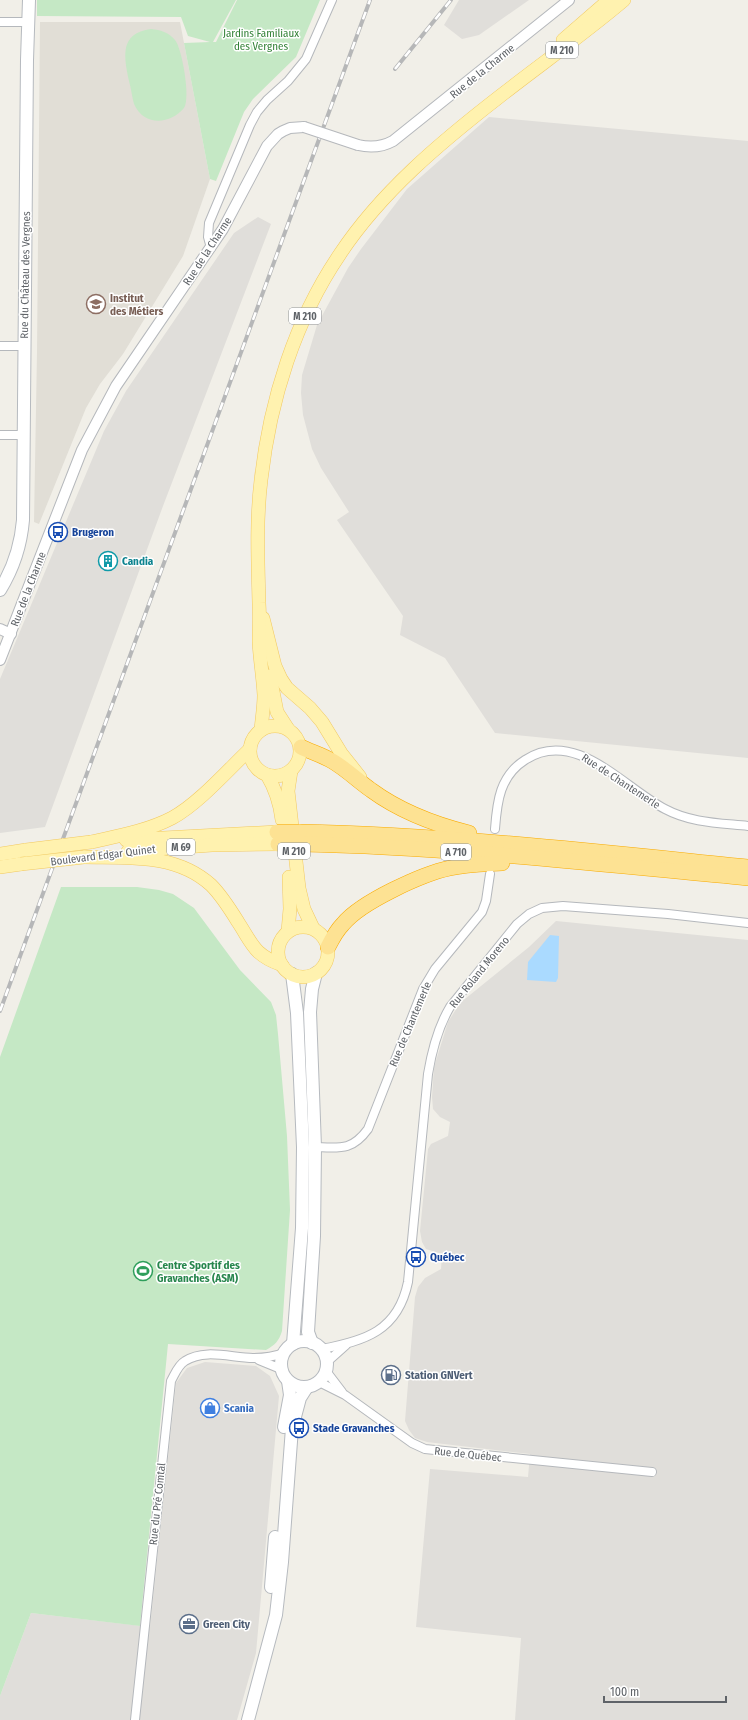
<svg xmlns="http://www.w3.org/2000/svg" width="748" height="1720" font-family="'Fira Sans Condensed',sans-serif">
<style>
.industrial{fill:#e0deda}
.education{fill:#e1ded6}
.green{fill:#c5e8c5}
.water{fill:#aadaff}
.lines{fill:none;stroke-linecap:round;stroke-linejoin:round}
.minor-casing{stroke:#b5b8bc;stroke-width:10}
.tertiary-casing{stroke:#b5b8bc;stroke-width:12}
.secondary-casing{stroke:#b6babf;stroke-width:14}
.primary-casing{stroke:#f2c960;stroke-width:14}
.motorway-casing{stroke:#f9ab00;stroke-width:16}
.minor{stroke:#fff;stroke-width:8}
.tertiary{stroke:#fff;stroke-width:10}
.secondary{stroke:#fff;stroke-width:12}
.primary{stroke:#fff2af;stroke-width:13}
.motorway{stroke:#fde293;stroke-width:15}
.rail-casing{stroke:#b6b7b8;stroke-width:4}
.rail{stroke:#fff;stroke-width:2.5;stroke-dasharray:8;stroke-linecap:butt}
.tertiary-bridge-casing{stroke:#b5b8bc;stroke-width:12;stroke-linecap:butt}
.primary-bridge-casing{stroke:#f2c960;stroke-width:14;stroke-linecap:butt}
.motorway-bridge-casing{stroke:#f9ab00;stroke-width:16;stroke-linecap:butt}
.tertiary-bridge{stroke:#fff;stroke-width:10}
.primary-bridge{stroke:#fff2af;stroke-width:13}
.motorway-bridge{stroke:#fde293;stroke-width:15}
.labels{text-anchor:middle;stroke-width:3;stroke-linejoin:round;paint-order:stroke}
.shield{fill:#fff;stroke:#8f9295;stroke-width:1}
.shield-label{font-size:10px;font-weight:bold;fill:#5f6368}
.park-label{font-size:11px;fill:#348238;stroke:#fff}
.street-label{font-size:11px;fill:#5f6368;stroke:#fff}
.education-label{font-size:11px;font-weight:bold;fill:#785e54;stroke:#fff;text-anchor:start}
.transit-label{font-size:11px;font-weight:bold;fill:#164399;stroke:#fff;text-anchor:start}
.culture-label{font-size:11px;font-weight:bold;fill:#0d838f;stroke:#fff;text-anchor:start}
.leisure-label{font-size:11px;font-weight:bold;fill:#27864d;stroke:#fff;text-anchor:start}
.service-label{font-size:11px;font-weight:bold;fill:#4e5e75;stroke:#fff;text-anchor:start}
.shop-label{font-size:11px;font-weight:bold;fill:#366cbe;stroke:#fff;text-anchor:start}
</style>
<rect width="100%" height="100%" fill="#f1efe8"/>
<!-- industrial -->
<g class="industrial">
<polygon points="459,0 529,0 479,35 462,39 444,25"/>
<polygon points="489,117 748,141 748,758 495,733 445,658 400,635 403,616 337,520 349,512 321,468 312,449 303,415 301,393 302,375 317,325 348,268 361,249 407,189"/>
<polygon points="258,217 271,224 163,506 45,827 0,833 0,679 104,431 126,391 234,233"/>
<polygon points="556,921 748,940 748,1720 515,1720 521,1638 416,1627 430,1469 528,1477 530,1454 427,1442 415,1438 409,1430 405,1421 415,1297 418,1287 425,1278 441,1269 442,1254 426,1249 422,1242 420,1231 428,1149 431,1144 448,1136 450,1122 440,1117 433,1109 432,1097 434,1067 448,1022 460,1003 529,947"/>
<polygon points="205,1362 256,1366 270,1376 279,1396 256,1653 237,1720 0,1720 0,1696 31,1613 150,1627 176,1383 187,1368"/>
</g>
<!-- education -->
<polygon class="education" points="40,22 180,22 210,179 183,256 123,354 100,384 86,408 39,524 34,522 37,352"/>
<!-- green -->
<g class="green">
<polygon points="37,0 236,0 213,42 216,42 237,0 320,0 296,57 253,99 244,112 216,181 210,179 184,43 210,42 188,36 181,17 37,16"/>
<path d="M151,29C161,30 168,32 175,40C182,48 191,99 184,108C171,124 144,127 134,104C132,97 131,88 129,81C124,57 119,33 151,29Z"/>
<path d="M61,887H137L159,890L173,894L194,908L240,970L271,1002L276,1015L278,1034L287,1136L290,1210L282,1331C279,1341 275,1345 266,1350L168,1344L140,1626L31,1613L0,1696V1057Z"/>
</g>
<!-- water -->
<polygon class="water" points="550,935 559,936 558,978 556,982 527,980 528,962"/>
<g class="lines">
<!-- minor casing -->
<g class="minor-casing">
<g id="minor">
<polyline points="0,22 22,22"/>
<polyline points="211,248 208,237 209,223 250,125 257,112 267,100 288,81 306,59 332,0"/>
<polyline points="0,346 19,346"/>
<polyline points="0,435 23,435"/>
<path d="M495,829C497,801 500,776 525,760C575,727 624,788 665,809C691,823 720,823 748,826"/>
<path d="M315,1147C340,1148 352,1151 368,1129L423,989L435,969L482,912L486,901L490,874"/>
<path d="M321,1349C365,1341 398,1331 408,1282L428,1074C432,1050 438,1027 450,1007L517,924L529,914L542,908L563,906L668,914L748,923"/>
<polyline points="259,1360 281,1369"/>
<polyline points="327,1362 346,1345"/>
<polyline points="326,1371 342,1392"/>
<polyline points="319,1382 345,1395 412,1443 425,1449 652,1472"/>
<path d="M135,1720L171,1381C175,1374 178,1365 185,1361C205,1348 232,1358 253,1358C264,1358 273,1357 284,1353"/>
</g>
</g>
<!-- tertiary casing -->
<g class="tertiary-casing">
<g id="tertiary">
<path d="M358,145C371,148 382,147 393,141L569,0"/>
<polyline points="0,629 11,634"/>
<polyline points="0,660 82,450 116,386 223,229 267,146 278,134 283,131 290,128 304,127"/>
</g>
</g>
<!-- secondary casing -->
<g class="secondary-casing">
<g id="secondary">
<path d="M0,590C13,569 21,544 23,520L27,60L29,0"/>
<polyline points="292,974 297,1013 303,1147 302,1228 293,1344"/>
<circle cx="304" cy="1364" r="23"/>
<polyline points="312,1343 308,1332 314,1236 315,1147 310,1012 312,989 316,973"/>
<polyline points="284,1427 290,1395 288,1381"/>
<polyline points="271,1587 275,1537"/>
<polyline points="248,1720 276,1615 282,1562 292,1428 300,1398 307,1387"/>
</g>
</g>
<!-- primary casing -->
<g class="primary-casing">
<g id="primary">
<polyline points="563,40 609,0"/>
<polyline points="263,618 275,666 281,679 287,688 310,708 322,722 341,753 360,777"/>
<polyline points="270,676 277,712 288,729"/>
<circle cx="275" cy="751" r="25"/>
<path d="M261,730C262,718 264,707 264,695C263,677 260,660 259,642C259,629 260,616 259,603C258,562 256,521 261,480C270,400 295,320 340,254C381,192 441,142 499,97C541,64 584,34 624,0"/>
<polyline points="291,771 288,791 299,888 304,909 313,928"/>
<path d="M267,775C276,790 280,803 282,820"/>
<polyline points="126,840 277,832"/>
<path d="M91,842C118,836 147,831 172,818C198,804 228,770 250,749"/>
<polyline points="128,851 212,845 278,844"/>
<polyline points="0,854 26,850"/>
<path d="M84,857C128,858 176,853 211,885C222,896 230,909 238,922C253,945 254,955 282,965"/>
<polyline points="0,867 21,864"/>
<circle cx="303" cy="952" r="25"/>
<polyline points="288,931 290,909 289,877"/>
</g>
</g>
<!-- motorway casing -->
<g class="motorway-casing">
<g id="motorway">
<path d="M301,747C311,752 322,755 332,761C346,769 358,781 371,790C401,812 433,824 469,833"/>
<path d="M299,832C450,835 599,852 748,867"/>
<path d="M301,844C450,847 599,864 748,878"/>
<path d="M328,947C332,939 336,931 343,924C361,902 422,874 450,868C467,864 485,864 502,863"/>
</g>
</g>
<!-- minor -->
<use href="#minor" class="minor"/>
<!-- tertiary -->
<use href="#tertiary" class="tertiary"/>
<!-- secondary -->
<use href="#secondary" class="secondary"/>
<!-- primary -->
<use href="#primary" class="primary"/>
<!-- motorway -->
<use href="#motorway" class="motorway"/>
<!-- rail casing -->
<g class="rail-casing">
<g id="rail">
<polyline points="395,69 451,0"/>
<polyline points="0,1011 370,0"/>
</g>
</g>
<!-- rail -->
<use href="#rail" class="rail"/>
<!-- tertiary-bridge casing -->
<g class="tertiary-bridge-casing">
<polyline id="tertiary-bridge" points="304,127 358,145"/>
</g>
<!-- primary-bridge casing -->
<g class="primary-bridge-casing">
<g id="primary-bridge">
<polyline points="26,850 91,842"/>
<polyline points="21,864 84,857"/>
</g>
</g>
<!-- motorway-bridge casing -->
<g class="motorway-bridge-casing">
<g id="motorway-bridge">
<polyline points="277,832 299,832"/>
<polyline points="278,844 301,844"/>
</g>
</g>
<!-- tertiary-bridge -->
<use href="#tertiary-bridge" class="tertiary-bridge"/>
<!-- primary-bridge -->
<use href="#primary-bridge" class="primary-bridge"/>
<!-- motorway-bridge -->
<use href="#motorway-bridge" class="motorway-bridge"/>
</g>
<!-- icons -->
<defs>
<g id="school-ring" transform="scale(1)"><circle r="9.5" fill="#fff" stroke="#8d6e63" stroke-width="1.5"/><path d="M0-5L7-2L0 1L-7-2ZM-4 1L0 2.5L4 1V4Q0 6-4 4Z" fill="#8d6e63"/></g>
<g id="bus-ring" transform="scale(1)"><circle r="9.5" fill="#fff" stroke="#1a4fb4" stroke-width="1.5"/><path d="M-5-6H5V4H4V6H2V4H-2V6H-4V4H-5ZM-3.5-4V0h7V-4ZM-3.5 1.2v1.5H-2V1.2ZM2 1.2v1.5H3.5V1.2Z" fill="#1a4fb4"/></g>
<g id="building-ring" transform="scale(1)"><circle r="9.5" fill="#fff" stroke="#0f9aa8" stroke-width="1.5"/><path d="M-4-6H4V6H1V3H-1V6H-4ZM-2.5-4.3h1.7v1.8h-1.7ZM.8-4.3h1.7v1.8H.8ZM-2.5-1h1.7V.8h-1.7ZM.8-1h1.7V.8H.8Z" fill="#0f9aa8"/></g>
<g id="stadium-ring" transform="scale(1)"><circle r="9.5" fill="#fff" stroke="#2e9e5b" stroke-width="1.5"/><path d="M0-5a6.5 5 0 1 0 0 10a6.5 5 0 1 0 0-10ZM-3.5-1.8h7v3.6h-7Z" fill="#2e9e5b"/></g>
<g id="fuel-ring" transform="scale(1)"><circle r="9.5" fill="#fff" stroke="#5c6f8a" stroke-width="1.5"/><path d="M-5.5-6h7V0h2V4h1.3V-2.5L3-4.5l.8-.8L6-3V5H2.5V1h-1V6h-7ZM-4.2-4.7v3.2H.2V-4.7Z" fill="#5c6f8a"/></g>
<g id="shop-ring" transform="scale(1)"><circle r="9.5" fill="#fff" stroke="#3f7fe0" stroke-width="1.5"/><path d="M-5-2.5h2.3a2.7 3.5 0 0 1 5.4 0H5L5.5 6h-11ZM-1.5-2.5h3a1.5 2.3 0 0 0-3 0Z" fill="#3f7fe0"/></g>
<g id="office-ring" transform="scale(1)"><circle r="9.5" fill="#fff" stroke="#5c6f8a" stroke-width="1.5"/><path d="M-6-3h4V-5.5h4V-3h4V5H-6ZM-1-4.5V-3h2v-1.5ZM-6 0V1H6V0Z" fill="#5c6f8a"/></g>
</defs>
<g fill-rule="evenodd">
<use href="#school-ring" x="96" y="304"/>
<use href="#bus-ring" x="58" y="532"/>
<use href="#building-ring" x="108" y="561"/>
<use href="#bus-ring" x="416" y="1257"/>
<use href="#stadium-ring" x="143" y="1271"/>
<use href="#fuel-ring" x="391" y="1375"/>
<use href="#shop-ring" x="210" y="1408"/>
<use href="#bus-ring" x="299" y="1428"/>
<use href="#office-ring" x="189" y="1624"/>
</g>
<g class="labels">
<!-- shield labels -->
<g class="shield">
<rect x="546" y="42" width="32" height="16" rx="3"/>
<rect x="289" y="308" width="32" height="16" rx="3"/>
<rect x="167" y="839" width="28" height="16" rx="3"/>
<rect x="278" y="843" width="32" height="16" rx="3"/>
<rect x="441" y="844" width="30" height="16" rx="3"/>
</g>
<g class="shield-label">
<text x="562" y="54">M 210</text>
<text x="305" y="320">M 210</text>
<text x="181" y="851">M 69</text>
<text x="294" y="855">M 210</text>
<text x="456" y="856">A 710</text>
</g>
<!-- park labels -->
<g class="park-label">
<text x="261" y="37">Jardins Familiaux<tspan x="261" dy="13">des Vergnes</tspan></text>
</g>
<!-- street labels -->
<g class="street-label">
<text transform="translate(482 71) rotate(-39)" y="4">Rue de la Charme</text>
<text transform="translate(207 251) rotate(-57)" y="4">Rue de la Charme</text>
<text transform="translate(25 275) rotate(-89)" y="4">Rue du Château des Vergnes</text>
<text transform="translate(28 589) rotate(-69)" y="4">Rue de la Charme</text>
<text transform="translate(621 781) rotate(33)" y="4">Rue de Chantemerle</text>
<text transform="translate(103 855) rotate(-7)" y="4">Boulevard Edgar Quinet</text>
<text transform="translate(479 972) rotate(-51)" y="4">Rue Roland Moreno</text>
<text transform="translate(410 1024) rotate(-67)" y="4">Rue de Chantemerle</text>
<text transform="translate(468 1454) rotate(6)" y="4">Rue de Québec</text>
<text transform="translate(157 1504) rotate(-84)" y="4">Rue du Pré Comtal</text>
</g>
<!-- education labels -->
<g class="education-label">
<text x="110" y="302">Institut<tspan x="110" dy="13">des Métiers</tspan></text>
</g>
<!-- transit labels -->
<g class="transit-label">
<text x="72" y="536">Brugeron</text>
<text x="430" y="1261">Québec</text>
<text x="313" y="1432">Stade Gravanches</text>
</g>
<!-- culture labels -->
<g class="culture-label">
<text x="122" y="565">Candia</text>
</g>
<!-- leisure labels -->
<g class="leisure-label">
<text x="157" y="1269">Centre Sportif des<tspan x="157" dy="13">Gravanches (ASM)</tspan></text>
</g>
<!-- service labels -->
<g class="service-label">
<text x="405" y="1379">Station GNVert</text>
<text x="203" y="1628">Green City</text>
</g>
<!-- shop labels -->
<g class="shop-label">
<text x="224" y="1412">Scania</text>
</g>
</g>
<!-- scale -->
<path d="M604 1696v6h122v-6" fill="none" stroke="#5f6368" stroke-width="2"/>
<text x="610" y="1696" font-size="12" fill="#5f6368" stroke="#ffffff" stroke-width="3" paint-order="stroke">100 m</text>
</svg>
